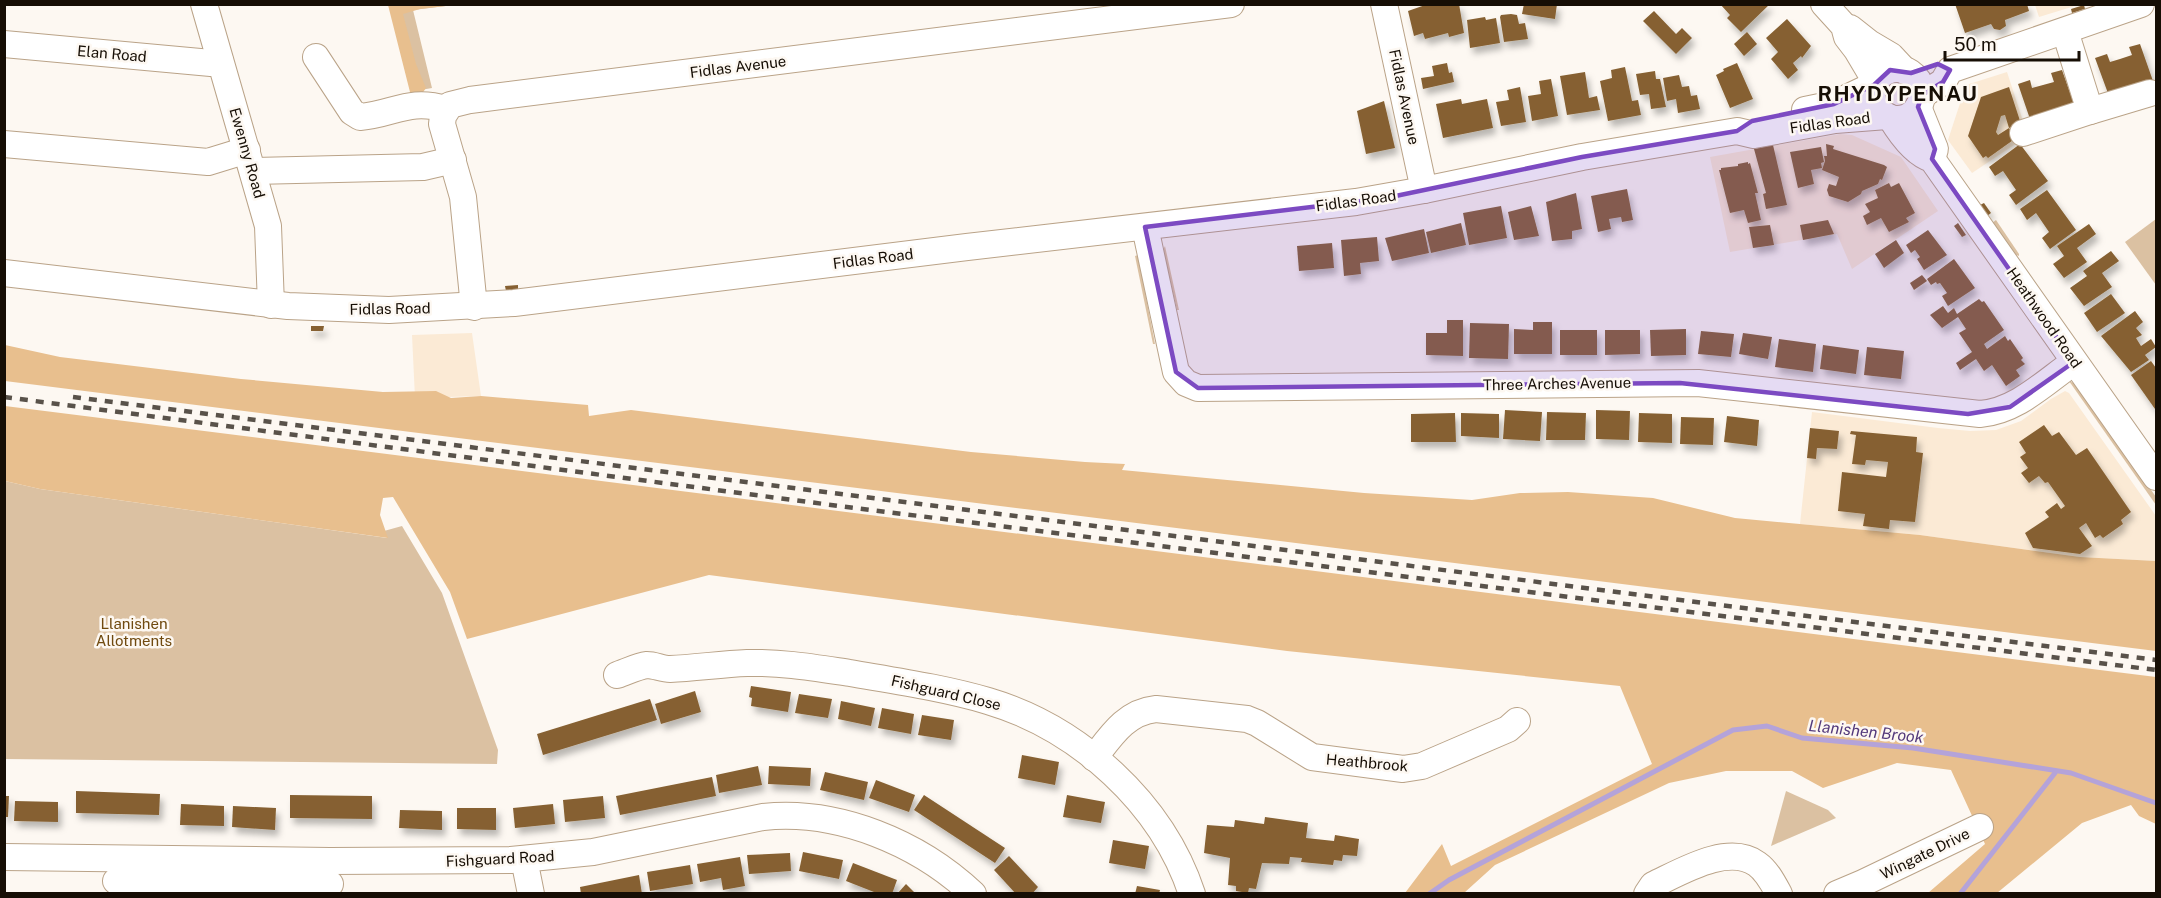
<svg xmlns="http://www.w3.org/2000/svg" width="2161" height="898" font-family="'Public Sans',sans-serif">
<style>
.built{fill:#fbead5}
.green{fill:#dbc1a2}
.forest{fill:#e8bf8e}
.lines{fill:none;stroke-linecap:round;stroke-linejoin:round}
.stream{stroke:#b4a3d9;stroke-width:5}
.building{fill:#866132;filter:url(#shadow)}
.minor-casing{stroke:#baa388;stroke-width:28}
.minor{stroke:#fff;stroke-width:26}
.rail{stroke:#59524a;stroke-width:4.5;stroke-dasharray:8 8;stroke-linecap:butt}
.marked{fill:#7c4ac2;fill-opacity:0.2;stroke:#7c4ac2;stroke-width:4.5;stroke-linejoin:round}
.labels{text-anchor:middle;stroke-width:5;stroke-linejoin:round;paint-order:stroke}
.street-label{font-size:15px;fill:#160e05;stroke:#fdf8f2}
.park-label{font-size:15px;fill:#704a0f;stroke:#fdf8f2}
.water-label{font-size:16px;font-style:italic;fill:#543a7c;stroke:#fdf8f2}
.district-label{font-size:21px;font-weight:bold;letter-spacing:1.5px;fill:#160e05;stroke:#fdf8f2}
</style>
<defs>
<filter id="shadow"><feDropShadow dx="3.5" dy="6" stdDeviation="3" flood-color="#0004"/></filter>
</defs>
<rect width="100%" height="100%" fill="#fdf8f2"/>
<!-- built -->
<g class="built">
<polygon points="2035,5 2035,4 2078,5 2039,17"/>
<polygon points="2007,72 2024,124 2011,129 2020,141 1972,173 1948,140 1966,85"/>
<polygon points="1840,134 1852,135 1901,157 1938,211 1852,269 1837,234 1730,252 1710,157"/>
<polygon points="472,333 481,396 415,398 412,335"/>
<polygon points="2065,391 2069,393 2156,516 2156,561 2080,557 1920,535 1800,524 1812,412 1938,428 1970,431 1996,430 2021,421 2051,399"/>
</g>
<!-- green -->
<g class="green">
<polygon points="393,5 454,5 413,10 432,88 415,91"/>
<polygon points="2156,219 2156,285 2125,242"/>
<polygon points="1996,220 2019,254 2019,256 2014,254 1992,223"/>
<polygon points="1165,246 1179,310 1177,310 1163,250"/>
<polygon points="1138,255 1155,344 1153,344 1135,256"/>
<polygon points="2069,381 2078,385 2156,497 2156,505"/>
<polygon points="5,481 40,489 387,538 384,531 402,526 442,593 498,750 497,764 5,759"/>
<polygon points="1786,791 1828,810 1836,818 1771,846"/>
</g>
<!-- forest -->
<g class="forest">
<polygon points="388,5 454,5 420,9 403,14 416,64 426,88 421,95 411,96"/>
<polygon points="5,345 60,357 241,379 383,392 436,391 451,398 481,396 588,405 589,416 631,410 971,452 1085,462 1125,464 1122,470 1364,493 1472,500 1520,493 1568,492 1653,498 1735,518 1920,535 2080,557 2156,561 2156,651 5,381"/>
<polygon points="5,406 2156,677 2156,824 2139,816 2131,805 2082,823 1997,893 1928,893 1985,844 1951,770 1897,763 1823,788 1792,771 1726,771 1669,783 1495,865 1464,893 1405,893 1442,844 1451,866 1652,764 1620,686 1287,651 709,575 467,639 450,592 393,497 383,498 380,515 388,538 40,489 5,481"/>
</g>
<g class="lines">
<!-- stream -->
<g class="stream">
<polyline points="1429,894 1449,880 1733,730 1767,726 1802,738 1913,748 2071,773 2156,803"/>
<polyline points="1960,894 2055,773"/>
</g>
</g>
<!-- building -->
<g class="building">
<polygon points="1428,4 1459,4 1464,33 1449,37 1448,33 1425,39 1423,33 1414,36 1408,11"/>
<polygon points="1524,4 1557,4 1555,19 1522,14"/>
<polygon points="1720,4 1770,4 1741,32 1727,18 1730,15"/>
<polygon points="1955,4 2027,4 2029,11 2005,20 2006,26 2000,30 1994,29 1991,24 1965,33"/>
<polygon points="2084,5 2085,9 2072,13 2071,9"/>
<polygon points="1654,11 1676,34 1682,28 1692,38 1676,54 1643,21"/>
<polygon points="1511,14 1517,15 1519,24 1525,23 1528,39 1504,42 1500,17 1501,15"/>
<polygon points="1485,17 1486,20 1496,18 1500,43 1470,48 1467,20"/>
<polygon points="1787,19 1811,46 1802,58 1801,56 1793,63 1798,70 1788,79 1771,59 1778,52 1766,38"/>
<polygon points="1747,32 1757,44 1744,56 1734,44"/>
<polygon points="2140,44 2153,81 2109,96 2095,58 2107,54 2110,62 2120,59 2132,55 2129,47"/>
<polygon points="1447,63 1449,73 1452,72 1454,82 1423,89 1421,78 1434,76 1432,66"/>
<polygon points="1737,63 1753,99 1730,108 1716,75 1724,71 1723,69"/>
<polygon points="1625,67 1632,101 1638,100 1641,115 1608,121 1600,81 1612,78 1611,70"/>
<polygon points="2062,70 2075,107 2031,122 2018,84 2030,80 2032,88 2054,82 2051,73"/>
<polygon points="1655,71 1656,79 1660,79 1666,107 1651,109 1649,94 1640,95 1636,74"/>
<polygon points="1585,72 1589,98 1597,96 1600,110 1567,115 1560,76"/>
<polygon points="1679,75 1682,87 1689,86 1691,96 1697,95 1700,109 1678,113 1676,99 1667,101 1663,78"/>
<polygon points="1551,79 1558,116 1532,121 1528,96 1541,94 1539,81"/>
<polygon points="1520,87 1526,122 1501,126 1496,102 1509,100 1507,90"/>
<polygon points="2009,87 2021,124 2009,128 2005,115 2001,116 1996,132 1998,135 2009,128 2016,138 1988,158 1986,156 1983,158 1968,136 1981,97"/>
<polygon points="1461,99 1462,104 1487,99 1493,128 1443,138 1436,104"/>
<polygon points="1384,101 1395,148 1366,154 1357,111"/>
<polygon points="1826,144 1834,146 1833,149 1884,165 1887,167 1882,180 1880,179 1878,184 1862,191 1861,194 1848,202 1829,196 1827,190 1829,184 1836,186 1839,177 1822,170 1825,161 1824,156 1827,156"/>
<polygon points="2020,144 2048,181 2016,205 2009,195 2016,190 2003,171 1995,176 1989,167"/>
<polygon points="1773,145 1787,205 1766,209 1763,194 1766,193 1754,149"/>
<polygon points="1821,147 1824,162 1821,163 1822,168 1811,170 1814,184 1798,188 1790,152"/>
<polygon points="1748,162 1748,164 1750,163 1758,193 1755,193 1761,220 1748,223 1744,210 1730,213 1719,170 1721,170 1721,168 1738,166 1738,164"/>
<polygon points="1889,183 1891,187 1899,183 1915,213 1906,218 1909,222 1889,232 1881,218 1867,225 1863,216 1870,212 1865,204 1878,198 1875,190"/>
<polygon points="1627,189 1633,220 1622,222 1621,217 1609,219 1611,229 1598,232 1591,196"/>
<polygon points="2047,190 2076,230 2050,249 2042,238 2049,232 2036,213 2027,220 2020,209"/>
<polygon points="1576,193 1582,229 1572,231 1572,239 1552,241 1546,202"/>
<polygon points="1984,203 1991,213 1987,216 1980,205"/>
<polygon points="1501,206 1507,238 1469,245 1463,213"/>
<polygon points="1531,206 1539,236 1514,240 1508,212"/>
<polygon points="1828,220 1834,234 1803,240 1800,225"/>
<polygon points="1461,223 1466,245 1431,253 1426,232"/>
<polygon points="1958,223 1966,235 1962,237 1954,226"/>
<polygon points="2089,224 2096,234 2077,248 2087,262 2064,278 2053,264 2064,256 2057,246"/>
<polygon points="1770,225 1774,245 1753,248 1749,227"/>
<polygon points="1424,229 1429,253 1392,261 1385,238"/>
<polygon points="1928,230 1947,255 1924,270 1917,259 1920,257 1915,250 1911,253 1906,245"/>
<polygon points="1377,237 1379,261 1360,263 1361,274 1344,276 1341,240"/>
<polygon points="1896,240 1904,253 1884,268 1875,254"/>
<polygon points="1332,243 1334,268 1299,271 1297,246"/>
<polygon points="2111,251 2119,261 2102,273 2112,287 2084,306 2070,288 2087,276 2083,271"/>
<polygon points="1954,259 1975,288 1948,306 1942,296 1947,293 1940,283 1937,284 1936,282 1931,285 1927,279"/>
<polygon points="1922,275 1927,281 1914,290 1910,283"/>
<polygon points="518,285 518,290 506,291 505,286"/>
<polygon points="2111,294 2125,313 2097,332 2084,313"/>
<polygon points="1979,299 1982,302 1984,301 2004,330 1984,344 1987,349 2005,336 2008,341 2010,339 2023,358 2021,360 2025,364 2016,370 2020,376 2006,386 1992,365 1984,371 1976,359 1960,370 1956,363 1972,352 1959,333 1966,329 1958,317 1942,328 1930,315 1943,306 1948,313 1954,308 1957,314"/>
<polygon points="2135,311 2143,322 2136,328 2142,335 2136,338 2141,346 2151,339 2156,347 2145,355 2149,360 2131,372 2101,336"/>
<polygon points="1447,320 1463,320 1463,356 1426,355 1426,333 1447,333"/>
<polygon points="1533,322 1552,322 1552,354 1514,354 1514,329 1533,330"/>
<polygon points="1470,323 1509,324 1508,359 1469,358"/>
<polygon points="311,326 324,326 323,331 311,331"/>
<polygon points="1686,329 1686,355 1651,356 1650,330"/>
<rect x="1560" y="330" width="37" height="25"/>
<polygon points="1605,330 1640,330 1640,354 1605,355"/>
<polygon points="1701,331 1734,334 1731,357 1698,354"/>
<polygon points="1743,333 1772,337 1768,359 1739,354"/>
<polygon points="1779,339 1816,344 1813,372 1775,367"/>
<polygon points="1823,345 1859,350 1856,374 1820,369"/>
<polygon points="1867,347 1904,351 1901,379 1864,375"/>
<polygon points="2151,361 2156,368 2156,408 2155,409 2131,375"/>
<polygon points="1505,410 1542,412 1540,441 1503,439"/>
<polygon points="1596,410 1630,411 1629,440 1596,439"/>
<polygon points="1547,412 1586,413 1585,440 1546,440"/>
<polygon points="1455,413 1456,442 1411,442 1411,414"/>
<polygon points="1461,413 1499,414 1499,438 1461,436"/>
<polygon points="1639,413 1672,414 1672,443 1638,442"/>
<polygon points="1727,416 1759,420 1757,446 1724,442"/>
<polygon points="1681,417 1714,418 1713,445 1680,444"/>
<polygon points="2044,425 2052,436 2059,432 2076,455 2087,448 2131,512 2121,520 2123,524 2103,538 2100,535 2095,538 2086,523 2079,528 2092,546 2080,554 2033,548 2025,533 2049,517 2045,512 2057,503 2061,509 2065,506 2048,482 2045,483 2039,476 2029,483 2021,473 2028,468 2020,457 2026,453 2019,442"/>
<polygon points="1810,428 1839,431 1837,449 1817,448 1816,459 1807,458"/>
<polygon points="1851,431 1917,437 1916,452 1923,453 1915,522 1890,520 1889,529 1863,526 1865,514 1838,511 1842,472 1886,477 1888,462 1866,460 1865,465 1852,464 1856,435 1850,434"/>
<polygon points="751,686 791,692 788,712 751,706 752,698 749,697"/>
<polygon points="695,691 701,712 661,724 655,704"/>
<polygon points="799,694 832,699 828,718 795,713"/>
<polygon points="650,699 657,720 543,755 537,734"/>
<polygon points="841,701 875,708 871,726 838,719"/>
<polygon points="882,708 914,714 911,734 878,728"/>
<polygon points="922,715 954,720 951,740 918,735"/>
<polygon points="1022,755 1059,762 1055,785 1018,778"/>
<polygon points="758,766 762,785 719,793 716,775"/>
<polygon points="769,766 811,768 810,786 768,784"/>
<polygon points="825,772 868,782 864,800 820,790"/>
<polygon points="712,777 716,796 620,815 616,796"/>
<polygon points="876,780 915,795 909,812 869,798"/>
<polygon points="76,791 160,794 159,815 76,813"/>
<polygon points="290,795 372,796 372,819 290,818"/>
<polygon points="924,795 1005,848 995,863 914,810"/>
<polygon points="1067,795 1105,802 1101,823 1063,817"/>
<polygon points="4,796 9,796 8,817 4,817"/>
<polygon points="603,796 605,818 565,822 563,800"/>
<polygon points="15,801 58,802 58,822 14,821"/>
<polygon points="181,804 224,806 224,826 180,825"/>
<polygon points="553,804 555,824 515,828 513,808"/>
<polygon points="233,806 276,808 275,830 232,827"/>
<polygon points="457,808 496,808 496,830 457,829"/>
<polygon points="400,810 442,811 442,830 399,828"/>
<polygon points="1265,817 1308,823 1306,838 1334,841 1335,835 1359,839 1357,856 1343,855 1342,861 1334,860 1333,865 1301,862 1302,858 1290,857 1289,864 1262,863 1256,889 1249,888 1248,893 1236,891 1236,886 1228,885 1230,858 1204,853 1207,825 1234,827 1235,820 1264,824"/>
<polygon points="1113,840 1149,846 1145,869 1109,863"/>
<polygon points="803,852 843,860 839,879 799,871"/>
<polygon points="790,853 791,871 749,874 747,855"/>
<polygon points="1009,856 1038,887 1032,894 1016,894 994,870"/>
<polygon points="740,857 745,886 723,890 721,878 700,882 697,864"/>
<polygon points="853,863 897,880 892,894 879,894 846,881"/>
<polygon points="690,865 693,884 650,891 647,872"/>
<polygon points="639,875 642,894 581,894 580,887"/>
<polygon points="906,884 916,894 897,894"/>
<polygon points="1137,886 1160,890 1159,894 1135,894"/>
</g>
<g class="lines">
<!-- minor casing -->
<g class="minor-casing">
<g id="minor">
<polyline points="204,4 268,226 271,305"/>
<polyline points="1384,4 1424,190"/>
<polyline points="1824,4 1844,26 1847,37 1857,50 1876,82"/>
<polyline points="1850,28 1869,43 1891,56 1905,71"/>
<polyline points="4,44 211,63 220,61"/>
<path d="M316,57L352,112L360,117C395,114 408,98 446,109"/>
<circle cx="1897" cy="94" r="25"/>
<polyline points="1922,95 1943,82 1950,70 2141,4"/>
<polyline points="1918,107 1935,149 1932,159"/>
<polyline points="1805,110 1834,104 1874,85"/>
<polyline points="2090,111 2150,93"/>
<path d="M1891,118C1900,133 1915,154 1932,159L2156,477"/>
<polyline points="2023,133 2090,111 2065,31"/>
<polyline points="4,144 208,162 247,150"/>
<polyline points="253,171 423,167 453,160"/>
<path d="M1145,227L1176,372L1186,383L1198,388L1698,383L1980,414C2017,411 2045,382 2074,362"/>
<polyline points="4,273 288,306 389,310 514,303 967,247 1356,202 1424,190 1582,157 1737,131 1754,135 1835,120 1887,116"/>
<polyline points="474,307 463,197 442,124 443,116 450,105 470,100 1231,4"/>
<path d="M617,675C626,672 638,666 647,665C655,665 662,669 670,669C695,668 721,664 747,663C782,662 816,668 850,673C896,681 944,688 988,701C1079,728 1162,803 1192,894"/>
<path d="M1094,758C1111,736 1126,712 1156,709L1247,719L1257,723L1312,757L1403,769L1422,766L1508,729L1517,721"/>
<path d="M4,857L330,861L511,860L593,852L763,817C838,809 919,843 973,894"/>
<polyline points="524,859 531,894"/>
<polyline points="116,881 330,884"/>
<path d="M1647,894L1653,885C1681,872 1728,843 1757,864C1767,871 1773,883 1779,894"/>
<polyline points="1837,894 1863,883 1980,827"/>
</g>
</g>
<!-- minor -->
<use href="#minor" class="minor"/>
<!-- rail -->
<g class="rail">
<polyline points="4,397 847,507 2156,670"/>
<polyline points="73,397 2156,660"/>
</g>
</g>
<!-- marked area -->
<path class="marked" d="M1938,64L1950,70L1943,82L1922,95L1918,107L1935,149L1932,159L2074,362L2010,407L1968,414L1680,383L1198,388L1176,372L1145,227L1386,198L1582,157L1737,131L1752,121L1834,104L1874,85L1890,70L1911,73Z"/>
<g class="labels">
<!-- street labels -->
<g class="street-label">
<text transform="translate(112 54) rotate(5)" y="5">Elan Road</text>
<text transform="translate(738 67) rotate(-7)" y="5">Fidlas Avenue</text>
<text transform="translate(1404 97) rotate(78)" y="5">Fidlas Avenue</text>
<text transform="translate(1830 123) rotate(-8)" y="5">Fidlas Road</text>
<text transform="translate(247 153) rotate(74)" y="5">Ewenny Road</text>
<text transform="translate(1356 201) rotate(-8)" y="5">Fidlas Road</text>
<text transform="translate(873 259) rotate(-7)" y="5">Fidlas Road</text>
<text transform="translate(390 309) rotate(-1)" y="5">Fidlas Road</text>
<text transform="translate(2044 318) rotate(55)" y="5">Heathwood Road</text>
<text transform="translate(1557 384) rotate(-1)" y="5">Three Arches Avenue</text>
<text transform="translate(946 693) rotate(13)" y="5">Fishguard Close</text>
<text transform="translate(1367 763) rotate(5)" y="5">Heathbrook</text>
<text transform="translate(1925 854) rotate(-26)" y="5">Wingate Drive</text>
<text transform="translate(500 859) rotate(-3)" y="5">Fishguard Road</text>
</g>
<!-- park labels -->
<g class="park-label">
<text x="134" y="629">Llanishen<tspan x="134" dy="17">Allotments</tspan></text>
</g>
<!-- water labels -->
<g class="water-label">
<text transform="translate(1866 731) rotate(6)" y="6">Llanishen Brook</text>
</g>
<!-- district labels -->
<g class="district-label">
<text x="1898" y="101">RHYDYPENAU</text>
</g>
</g>
<!-- border -->
<rect width="2161" height="898" fill="none" stroke="#160e05" stroke-width="12"/>
<!-- scale -->
<path d="M1945 51v9h134v-9" fill="none" stroke="#160e05" stroke-width="3"/>
<text x="1954" y="51" font-size="18" fill="#160e05" stroke="#fdf8f2" stroke-width="4.5" paint-order="stroke">50 m</text>
</svg>
